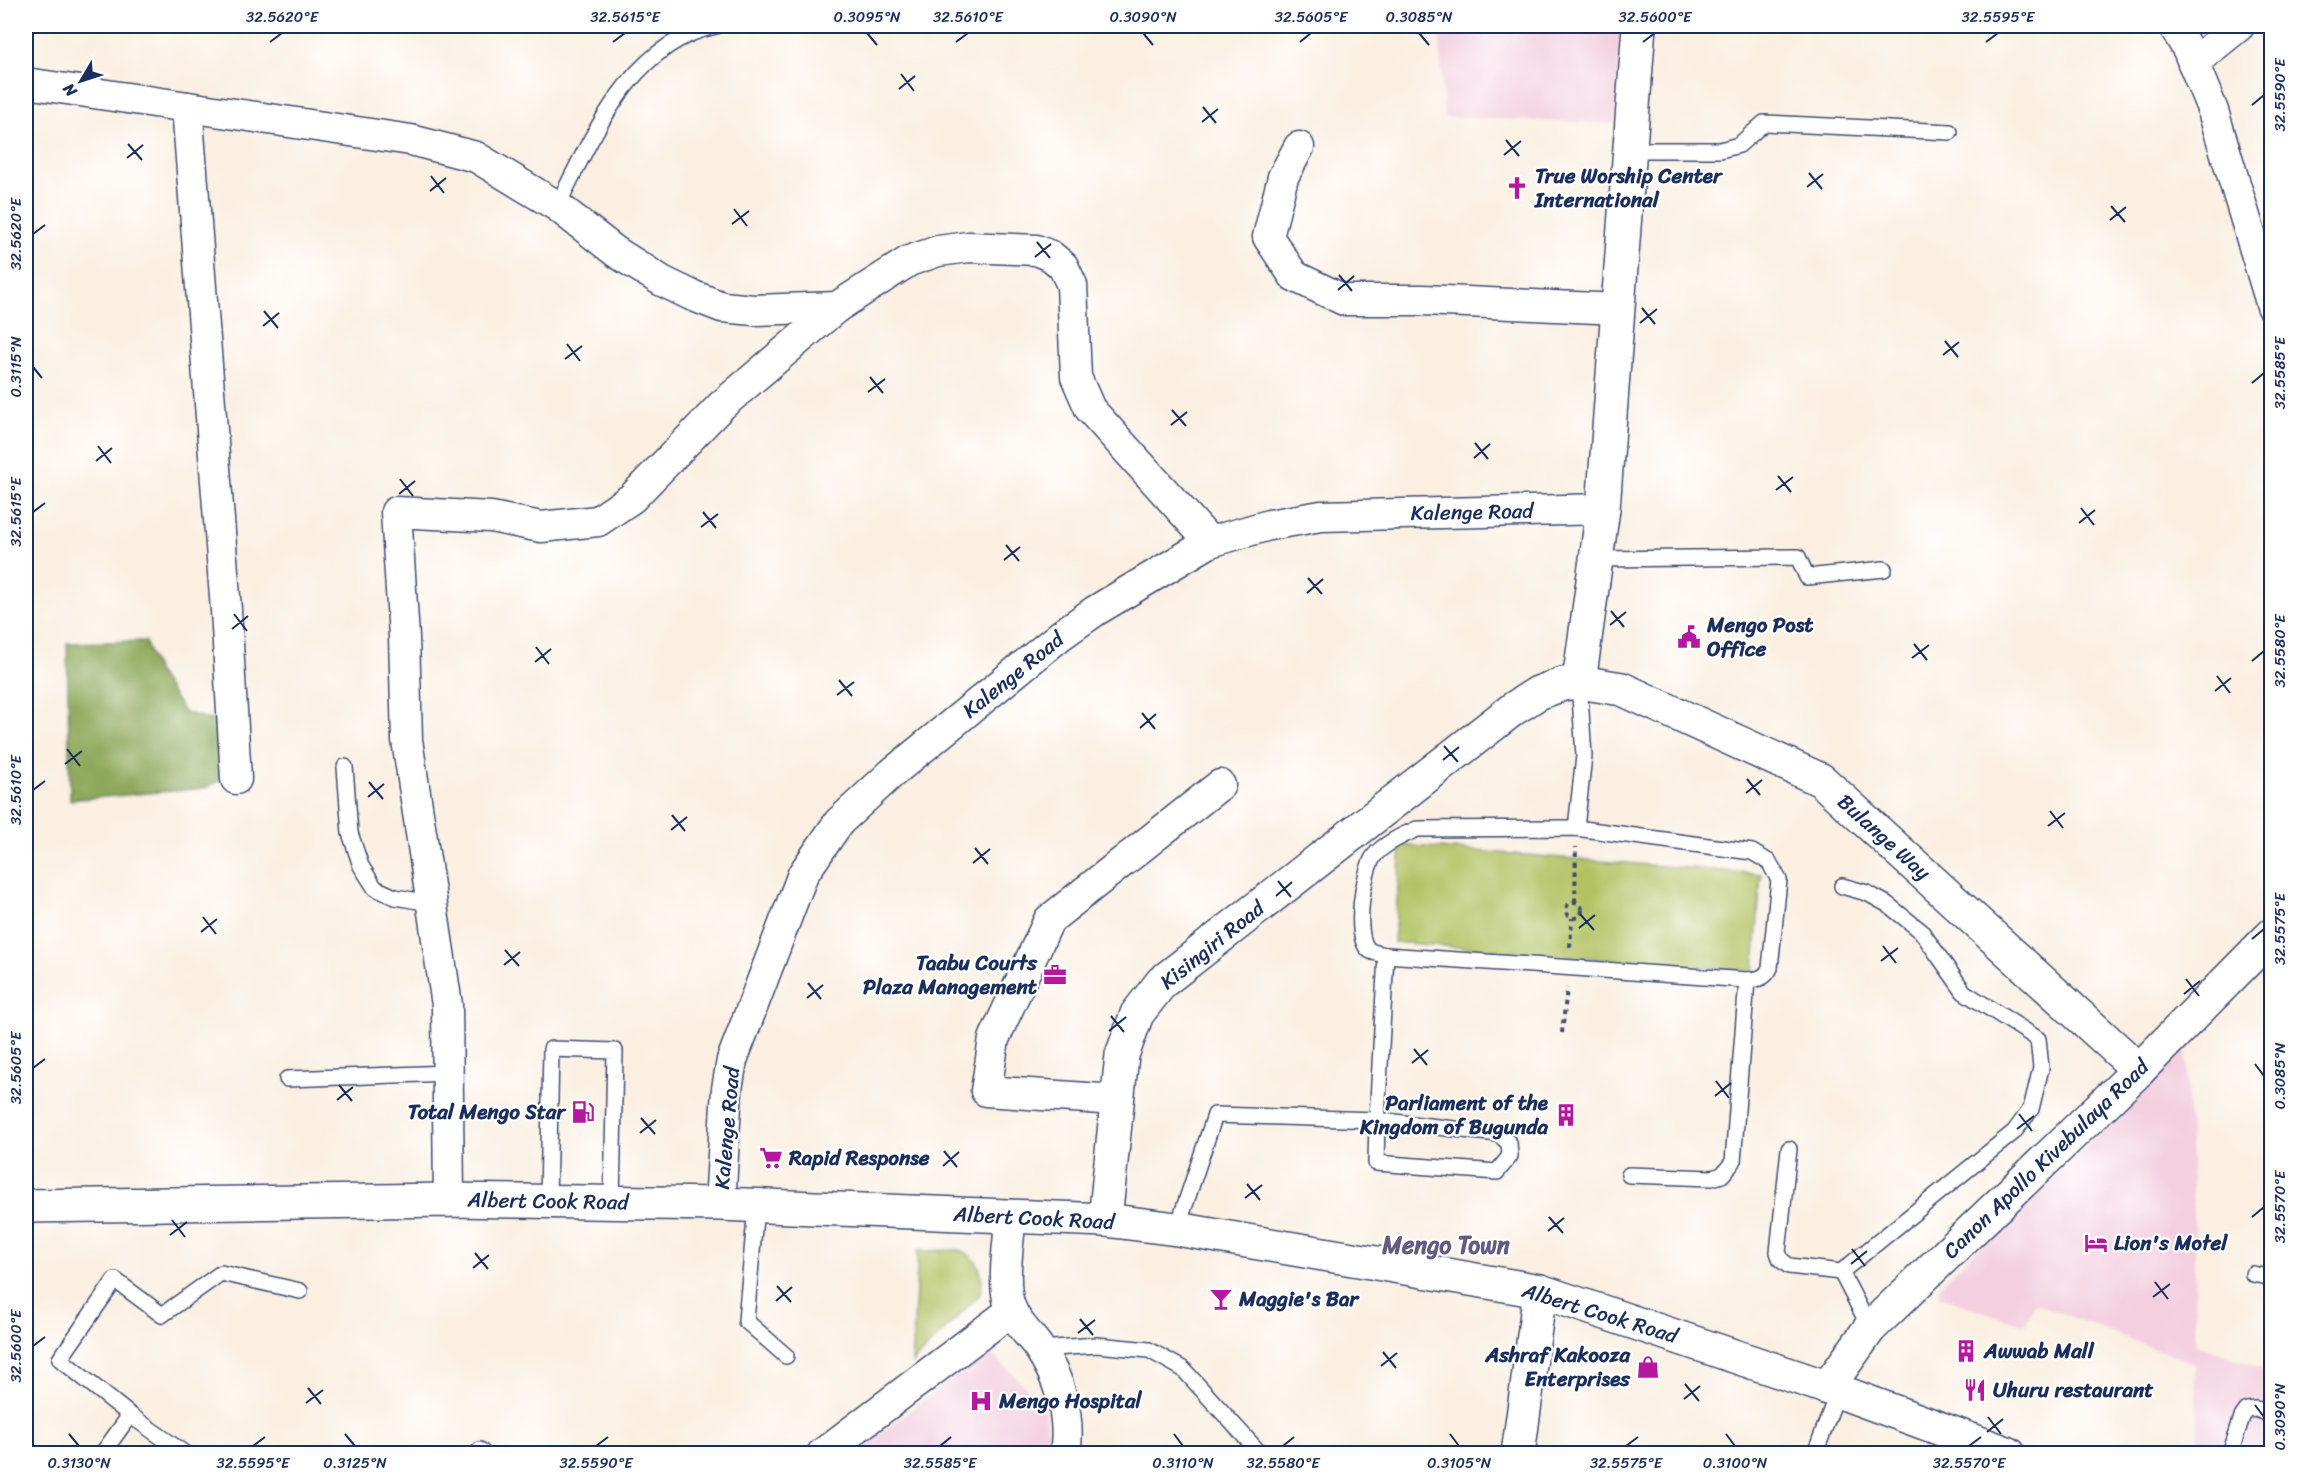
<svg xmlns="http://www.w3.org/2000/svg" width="2297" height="1479" font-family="Sriracha,sans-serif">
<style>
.built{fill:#f3cfdf}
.green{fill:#b2c264;stroke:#667861;stroke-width:1.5}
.forest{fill:#8da85a;stroke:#546c5c;stroke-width:1.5}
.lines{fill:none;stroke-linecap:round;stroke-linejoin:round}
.service-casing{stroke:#3c4c72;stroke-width:18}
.minor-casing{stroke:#3c4c72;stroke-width:33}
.secondary-casing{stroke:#3c4c72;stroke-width:36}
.path{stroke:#3c4c72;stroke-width:4;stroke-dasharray:4.5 4.5;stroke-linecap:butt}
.service{stroke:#fff;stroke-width:15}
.minor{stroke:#fff;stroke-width:30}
.secondary{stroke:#fff;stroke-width:33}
.ticks{fill:none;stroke:#1b2f5e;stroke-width:2}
.labels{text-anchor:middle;stroke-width:4.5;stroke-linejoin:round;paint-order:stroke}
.poi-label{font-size:21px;font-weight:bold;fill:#1b2f5e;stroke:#fff;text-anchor:start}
.street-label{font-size:21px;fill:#1b2f5e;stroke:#fff}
.quarter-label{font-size:24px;font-weight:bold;fill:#645a82;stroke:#fff}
.neatline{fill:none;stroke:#1b2f5e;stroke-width:2}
.ticks-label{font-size:15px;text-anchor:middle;fill:#1b2f5e}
</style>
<rect width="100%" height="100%" fill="#fff"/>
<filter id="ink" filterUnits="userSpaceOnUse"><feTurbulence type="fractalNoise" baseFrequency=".0167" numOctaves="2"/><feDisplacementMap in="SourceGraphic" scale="12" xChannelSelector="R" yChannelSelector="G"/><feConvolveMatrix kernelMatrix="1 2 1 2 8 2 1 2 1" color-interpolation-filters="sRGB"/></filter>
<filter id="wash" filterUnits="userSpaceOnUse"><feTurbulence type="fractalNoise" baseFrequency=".008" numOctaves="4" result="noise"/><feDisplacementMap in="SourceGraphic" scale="24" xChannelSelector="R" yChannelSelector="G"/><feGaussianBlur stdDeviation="1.35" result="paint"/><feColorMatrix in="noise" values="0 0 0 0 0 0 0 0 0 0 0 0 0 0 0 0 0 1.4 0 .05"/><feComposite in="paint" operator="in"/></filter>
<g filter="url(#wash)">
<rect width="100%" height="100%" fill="#faefe1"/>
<!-- built -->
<g class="built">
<polygon points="1439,26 1621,26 1615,124 1444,117"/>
<polygon points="2186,1050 2195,1257 2195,1344 2271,1372 2271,1453 2198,1453 2195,1364 2035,1303 2025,1325 1940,1297 1939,1286"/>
<polygon points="989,1351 1034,1395 1045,1412 1052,1454 853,1454"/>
</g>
<!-- green -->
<g class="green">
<polygon points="1401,845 1761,874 1754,971 1394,942"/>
<path d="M959,1250C979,1256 985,1275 980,1294L912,1363L918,1251Z"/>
</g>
<!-- forest -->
<polygon class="forest" points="145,641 157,672 184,712 216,721 229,755 227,777 205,788 70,800 67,643"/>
</g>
<g filter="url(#ink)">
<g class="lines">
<!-- service casing -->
<g class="service-casing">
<g id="service">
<polyline points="1630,150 1720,150 1739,145 1764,123 1950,132"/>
<path d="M557,206C593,137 630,43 716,26"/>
<polyline points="1596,559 1798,557 1807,577 1884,569"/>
<polyline points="345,767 350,833 361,866 375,888 395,897 430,903"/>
<path d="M1576,828L1752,852L1769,862L1779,880L1770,968C1765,979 1758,979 1747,980L1386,955C1381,954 1373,953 1369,950C1353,937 1363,871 1374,856C1383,844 1403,835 1417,829Z"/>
<polyline points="1576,828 1584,756 1579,682"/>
<polyline points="1842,886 1867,893 1887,904 1921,931 1964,992 2038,1039 2041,1068 2031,1109 2014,1132 1841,1272 1870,1328"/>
<polyline points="287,1079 449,1073"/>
<polyline points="1789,1149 1778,1252 1781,1260 1789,1266 1841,1272"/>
<polyline points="1629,1175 1712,1178 1722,1175 1733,1162 1747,980"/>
<polyline points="548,1201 551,1049 615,1051 612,1202"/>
<polyline points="756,1206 746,1321 786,1356"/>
<polyline points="1177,1229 1215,1115 1377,1120 1498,1134 1509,1143 1510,1156 1497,1172 1376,1163 1377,1120 1386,955"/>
<polyline points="2253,1274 2272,1278"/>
<polyline points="1040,1349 1097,1345 1149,1350 1183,1369 1257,1450"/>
<polyline points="184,1453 130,1415 60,1359 115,1280 162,1315 221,1273 300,1291"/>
<polyline points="102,1454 130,1415"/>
<polyline points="477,1454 480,1450 484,1454"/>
<polyline points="1815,1454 1838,1391"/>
<polyline points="2230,1454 2242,1417 2247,1410 2256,1409 2272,1415"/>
</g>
</g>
<!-- minor casing -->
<g class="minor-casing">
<g id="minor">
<polyline points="2174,26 2188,50 2213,111 2272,306"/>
<polyline points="2193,63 2239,26"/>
<polyline points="26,83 411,140 476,157 557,206 616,252 662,281 691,295 722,307 754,310 837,307 909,261 938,251 969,247 1036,250 1051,256 1063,266 1072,285 1076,377 1090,409 1210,542"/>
<polyline points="187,107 226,610 236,779"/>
<polyline points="1299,147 1283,177 1268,237 1294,276 1344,300 1423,300 1618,309"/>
<polyline points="1116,1100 986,1091 994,1039 1049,920 1220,785"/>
<polyline points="449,1200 447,1005 407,740 404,637 396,512 491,517 541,527 598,521 632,498 722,405 837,307"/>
<polyline points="720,1204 727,1089 732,1060 803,874 839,822 892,773 1061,635 1095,611 1210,542 1269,525 1321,516 1603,509"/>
<path d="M1011,1215C1009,1241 1000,1288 1012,1311C1018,1325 1031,1336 1039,1348C1060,1379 1071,1417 1065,1454"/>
<polyline points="822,1454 1011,1311"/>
</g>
</g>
<!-- secondary casing -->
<g class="secondary-casing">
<g id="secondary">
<polyline points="1579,682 1603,509 1639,26"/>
<polyline points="26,1206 449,1200 720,1204 1105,1220 1177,1229 1540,1291 1838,1391 2009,1454"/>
<polyline points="1105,1220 1122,1055 1137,1014 1162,982 1513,709 1538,693 1563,684 1579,682 1622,689 1821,780 2139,1070"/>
<polyline points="1827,1388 1870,1328 2139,1070 2272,935"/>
<polyline points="1518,1454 1540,1291"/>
</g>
</g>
<!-- path -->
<g class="path">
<circle cx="1574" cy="910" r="8"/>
<polyline points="1575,902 1576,847"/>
<polyline points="1570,947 1572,918"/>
<polyline points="1562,1033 1567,988"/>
</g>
<!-- service -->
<use href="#service" class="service"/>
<!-- minor -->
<use href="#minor" class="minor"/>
<!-- secondary -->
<use href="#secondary" class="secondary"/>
</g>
</g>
<!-- ticks -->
<path class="ticks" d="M867,33L877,45M1143,33L1153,45M1419,33L1429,45M270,42L282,33M613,42L625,33M956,42L968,33M1300,42L1311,33M1643,42L1655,33M1986,42L1998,33M901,74L914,91M899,89L915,76M2252,105L2264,95M1203,107L1216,123M1202,122L1218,109M1506,140L1519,156M128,144L142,160M1504,155L1521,141M127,158L143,145M1809,173L1822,189M431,176L444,193M1807,187L1823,174M430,191L446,178M2111,206L2125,222M734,209L747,226M2110,220L2126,207M732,224L749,211M33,234L45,225M1037,242L1050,258M1035,257L1051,244M1339,275L1352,291M1338,290L1354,276M1642,308L1655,324M264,311L278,328M1640,323L1657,309M263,326L279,313M1945,341L1958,357M567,344L580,361M1943,355L1959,342M565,359L582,346M33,367L42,378M870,377L883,393M2252,383L2264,373M868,392L885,379M1172,410L1186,426M1171,425L1187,412M1475,443L1488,459M98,446L111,463M1474,458L1490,444M96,461L112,448M1778,476L1791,492M400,479L413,496M1776,490L1793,477M399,494L415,481M2081,508L2094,525M33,512L45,503M703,512L716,528M2079,523L2095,510M701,527L718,514M1006,545L1019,561M1004,560L1020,547M1308,578L1322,594M1307,593L1323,579M1611,611L1624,627M234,614L247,631M1610,625L1626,612M232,629L248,616M1914,644L1927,660M536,647L549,664M1912,658L1929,645M2252,661L2264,651M535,662L551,649M2217,676L2230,693M839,680L852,696M2215,691L2231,678M837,695L854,682M1142,713L1155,729M1140,728L1156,714M1444,746L1458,762M67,749L80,766M1443,760L1459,747M65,764L82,751M1747,779L1760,795M369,782L383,799M33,790L45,781M1746,793L1762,780M368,797L384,784M2050,811L2063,828M672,815L685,831M2048,826L2065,813M671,830L687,817M975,848L988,864M973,863L990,849M1278,881L1291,897M1276,896L1292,882M1580,914L1594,930M203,917L216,934M1579,928L1595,915M201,932L217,919M2252,939L2264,929M1883,946L1896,963M505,950L519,966M1881,961L1898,948M504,965L520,952M2186,979L2199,996M808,983L821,999M2184,994L2200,981M807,998L823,985M1111,1016L1124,1032M1109,1031L1126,1017M1414,1049L1427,1065M1412,1063L1428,1050M2255,1064L2264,1076M33,1068L45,1059M1716,1081L1729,1098M339,1085L352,1101M1715,1096L1731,1083M337,1100L353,1087M2019,1114L2032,1131M641,1118L655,1134M2017,1129L2034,1116M640,1133L656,1120M944,1151L957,1167M943,1166L959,1152M1247,1184L1260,1200M1245,1198L1262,1185M1549,1217L1563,1233M2252,1217L2264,1207M172,1220L185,1237M1548,1231L1564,1218M170,1235L187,1222M1852,1249L1865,1266M475,1253L488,1269M1851,1264L1867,1251M473,1268L489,1255M2155,1282L2168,1299M777,1286L791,1302M2153,1297L2170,1284M776,1301L792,1287M1080,1319L1093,1335M1078,1333L1095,1320M33,1346L45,1337M1383,1352L1396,1368M1381,1366L1397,1353M1685,1384L1699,1401M308,1388L321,1404M1684,1399L1700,1386M306,1403L323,1390M2255,1405L2264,1417M1988,1417L2001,1434M1987,1432L2003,1419M69,1434L79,1446M345,1434L355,1446M1174,1434L1183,1446M1450,1434L1459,1446M1726,1434L1735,1446M253,1446L265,1437M596,1446L608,1437M940,1446L951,1437M1283,1446L1294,1437M1626,1446L1638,1437M1969,1446L1981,1437"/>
<!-- icons -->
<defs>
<g id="church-bare" transform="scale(1.8)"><path d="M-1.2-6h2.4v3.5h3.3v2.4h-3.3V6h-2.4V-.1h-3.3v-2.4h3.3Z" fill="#b5179e" stroke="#fff" stroke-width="2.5" paint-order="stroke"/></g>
<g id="civic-bare" transform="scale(1.8)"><path d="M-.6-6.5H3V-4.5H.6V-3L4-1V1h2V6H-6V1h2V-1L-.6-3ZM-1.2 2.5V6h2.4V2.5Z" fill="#b5179e" stroke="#fff" stroke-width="2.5" paint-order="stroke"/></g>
<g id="office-bare" transform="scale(1.8)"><path d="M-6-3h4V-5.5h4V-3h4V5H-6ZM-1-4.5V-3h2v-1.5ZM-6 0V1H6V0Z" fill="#b5179e" stroke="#fff" stroke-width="2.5" paint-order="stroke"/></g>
<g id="fuel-bare" transform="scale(1.8)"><path d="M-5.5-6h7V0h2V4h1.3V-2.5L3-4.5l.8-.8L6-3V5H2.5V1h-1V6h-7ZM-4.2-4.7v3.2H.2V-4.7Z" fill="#b5179e" stroke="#fff" stroke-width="2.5" paint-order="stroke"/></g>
<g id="building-bare" transform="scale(1.8)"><path d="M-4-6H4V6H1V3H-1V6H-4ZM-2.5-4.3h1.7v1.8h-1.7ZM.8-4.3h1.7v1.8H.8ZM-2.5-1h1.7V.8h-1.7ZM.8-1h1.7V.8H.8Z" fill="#b5179e" stroke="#fff" stroke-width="2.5" paint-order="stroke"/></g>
<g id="supermarket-bare" transform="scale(1.8)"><path d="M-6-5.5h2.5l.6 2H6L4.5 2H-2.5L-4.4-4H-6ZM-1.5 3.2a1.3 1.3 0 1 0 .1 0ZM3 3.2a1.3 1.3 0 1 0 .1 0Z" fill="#b5179e" stroke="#fff" stroke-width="2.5" paint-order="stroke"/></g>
<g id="hotel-bare" transform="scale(1.8)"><path d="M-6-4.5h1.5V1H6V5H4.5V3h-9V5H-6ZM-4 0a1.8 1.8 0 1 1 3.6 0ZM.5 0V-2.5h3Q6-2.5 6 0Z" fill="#b5179e" stroke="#fff" stroke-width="2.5" paint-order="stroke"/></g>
<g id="bar-bare" transform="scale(1.8)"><path d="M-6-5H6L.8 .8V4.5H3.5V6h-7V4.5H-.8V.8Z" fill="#b5179e" stroke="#fff" stroke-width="2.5" paint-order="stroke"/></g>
<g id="shop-bare" transform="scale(1.8)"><path d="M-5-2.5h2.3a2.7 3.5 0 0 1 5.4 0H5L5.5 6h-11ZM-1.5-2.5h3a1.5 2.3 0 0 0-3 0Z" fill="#b5179e" stroke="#fff" stroke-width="2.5" paint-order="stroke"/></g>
<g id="restaurant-bare" transform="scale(1.8)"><path d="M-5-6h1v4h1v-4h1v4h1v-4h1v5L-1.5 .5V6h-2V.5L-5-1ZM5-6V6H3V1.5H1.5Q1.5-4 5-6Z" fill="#b5179e" stroke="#fff" stroke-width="2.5" paint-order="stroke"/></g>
<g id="hospital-bare" transform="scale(1.8)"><path d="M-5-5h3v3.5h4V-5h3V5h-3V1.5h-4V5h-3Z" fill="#b5179e" stroke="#fff" stroke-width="2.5" paint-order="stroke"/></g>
</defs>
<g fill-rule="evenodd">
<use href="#church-bare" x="1517" y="188"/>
<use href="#civic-bare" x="1689" y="637"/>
<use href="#office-bare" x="1055" y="975"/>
<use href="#fuel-bare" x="583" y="1112"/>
<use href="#building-bare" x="1566" y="1115"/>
<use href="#supermarket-bare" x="771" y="1158"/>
<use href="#hotel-bare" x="2096" y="1243"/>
<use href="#bar-bare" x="1221" y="1299"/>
<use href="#building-bare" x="1966" y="1351"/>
<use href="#shop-bare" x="1648" y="1367"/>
<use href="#restaurant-bare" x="1975" y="1390"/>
<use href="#hospital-bare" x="981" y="1401"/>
</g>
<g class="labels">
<!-- poi labels -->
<g class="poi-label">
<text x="1535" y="183">True Worship Center<tspan x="1535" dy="24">International</tspan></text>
<text x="1707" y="632">Mengo Post<tspan x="1707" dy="24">Office</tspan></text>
<text x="1037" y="970" text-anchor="end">Taabu Courts<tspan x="1037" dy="24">Plaza Management</tspan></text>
<text x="1548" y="1110" text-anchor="end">Parliament of the<tspan x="1548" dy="24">Kingdom of Bugunda</tspan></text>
<text x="565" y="1119" text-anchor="end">Total Mengo Star</text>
<text x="789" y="1165">Rapid Response</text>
<text x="2114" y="1250">Lion's Motel</text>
<text x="1239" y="1306">Maggie's Bar</text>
<text x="1984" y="1358">Awwab Mall</text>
<text x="1630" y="1362" text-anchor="end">Ashraf Kakooza<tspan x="1630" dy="24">Enterprises</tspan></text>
<text x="1993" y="1397">Uhuru restaurant</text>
<text x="999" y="1408">Mengo Hospital</text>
</g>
<!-- street labels -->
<g class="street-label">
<text transform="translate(1472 512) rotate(-1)" y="7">Kalenge Road</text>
<text transform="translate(1013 675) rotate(-39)" y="7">Kalenge Road</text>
<text transform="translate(1884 837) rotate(42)" y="7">Bulange Way</text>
<text transform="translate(1212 945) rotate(-39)" y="7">Kisingiri Road</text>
<text transform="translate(727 1128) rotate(-85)" y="7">Kalenge Road</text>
<text transform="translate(2046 1159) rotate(-44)" y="7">Canon Apollo Kivebulaya Road</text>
<text transform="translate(548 1201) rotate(1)" y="7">Albert Cook Road</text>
<text transform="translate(1034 1218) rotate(3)" y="7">Albert Cook Road</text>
<text transform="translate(1600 1313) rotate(17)" y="7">Albert Cook Road</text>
</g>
<!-- quarter labels -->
<g class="quarter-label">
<text x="1446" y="1253">Mengo Town</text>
</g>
</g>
<!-- margin -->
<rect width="2297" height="1479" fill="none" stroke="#fff" stroke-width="66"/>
<!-- north arrow -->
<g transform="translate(81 81) rotate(231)" stroke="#ffffff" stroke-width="4.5" paint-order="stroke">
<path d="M0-4.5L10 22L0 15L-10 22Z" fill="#1b2f5e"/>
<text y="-9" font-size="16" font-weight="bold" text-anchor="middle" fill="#1b2f5e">N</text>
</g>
<rect x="33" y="33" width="2231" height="1413" class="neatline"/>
<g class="ticks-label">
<text x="282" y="22">32.5620°E</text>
<text x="625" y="22">32.5615°E</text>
<text x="867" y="22">0.3095°N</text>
<text x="968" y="22">32.5610°E</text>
<text x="1143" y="22">0.3090°N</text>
<text x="1311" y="22">32.5605°E</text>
<text x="1419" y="22">0.3085°N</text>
<text x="1655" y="22">32.5600°E</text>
<text x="1998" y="22">32.5595°E</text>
<text transform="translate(2280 95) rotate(-90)" y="5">32.5590°E</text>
<text transform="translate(16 234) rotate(-90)" y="5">32.5620°E</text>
<text transform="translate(16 367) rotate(-90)" y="5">0.3115°N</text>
<text transform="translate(2280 373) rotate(-90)" y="5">32.5585°E</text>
<text transform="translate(16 512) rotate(-90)" y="5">32.5615°E</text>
<text transform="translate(2280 651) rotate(-90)" y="5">32.5580°E</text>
<text transform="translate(16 790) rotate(-90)" y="5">32.5610°E</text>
<text transform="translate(2280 929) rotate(-90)" y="5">32.5575°E</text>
<text transform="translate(16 1068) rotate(-90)" y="5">32.5605°E</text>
<text transform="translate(2280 1076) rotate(-90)" y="5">0.3085°N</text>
<text transform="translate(2280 1207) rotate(-90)" y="5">32.5570°E</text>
<text transform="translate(16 1346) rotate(-90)" y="5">32.5600°E</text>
<text transform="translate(2280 1417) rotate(-90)" y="5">0.3090°N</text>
<text x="79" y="1468">0.3130°N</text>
<text x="253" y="1468">32.5595°E</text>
<text x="355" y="1468">0.3125°N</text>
<text x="596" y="1468">32.5590°E</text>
<text x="940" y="1468">32.5585°E</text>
<text x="1183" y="1468">0.3110°N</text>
<text x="1283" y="1468">32.5580°E</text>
<text x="1459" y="1468">0.3105°N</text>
<text x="1626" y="1468">32.5575°E</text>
<text x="1735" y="1468">0.3100°N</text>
<text x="1969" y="1468">32.5570°E</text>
</g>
</svg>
